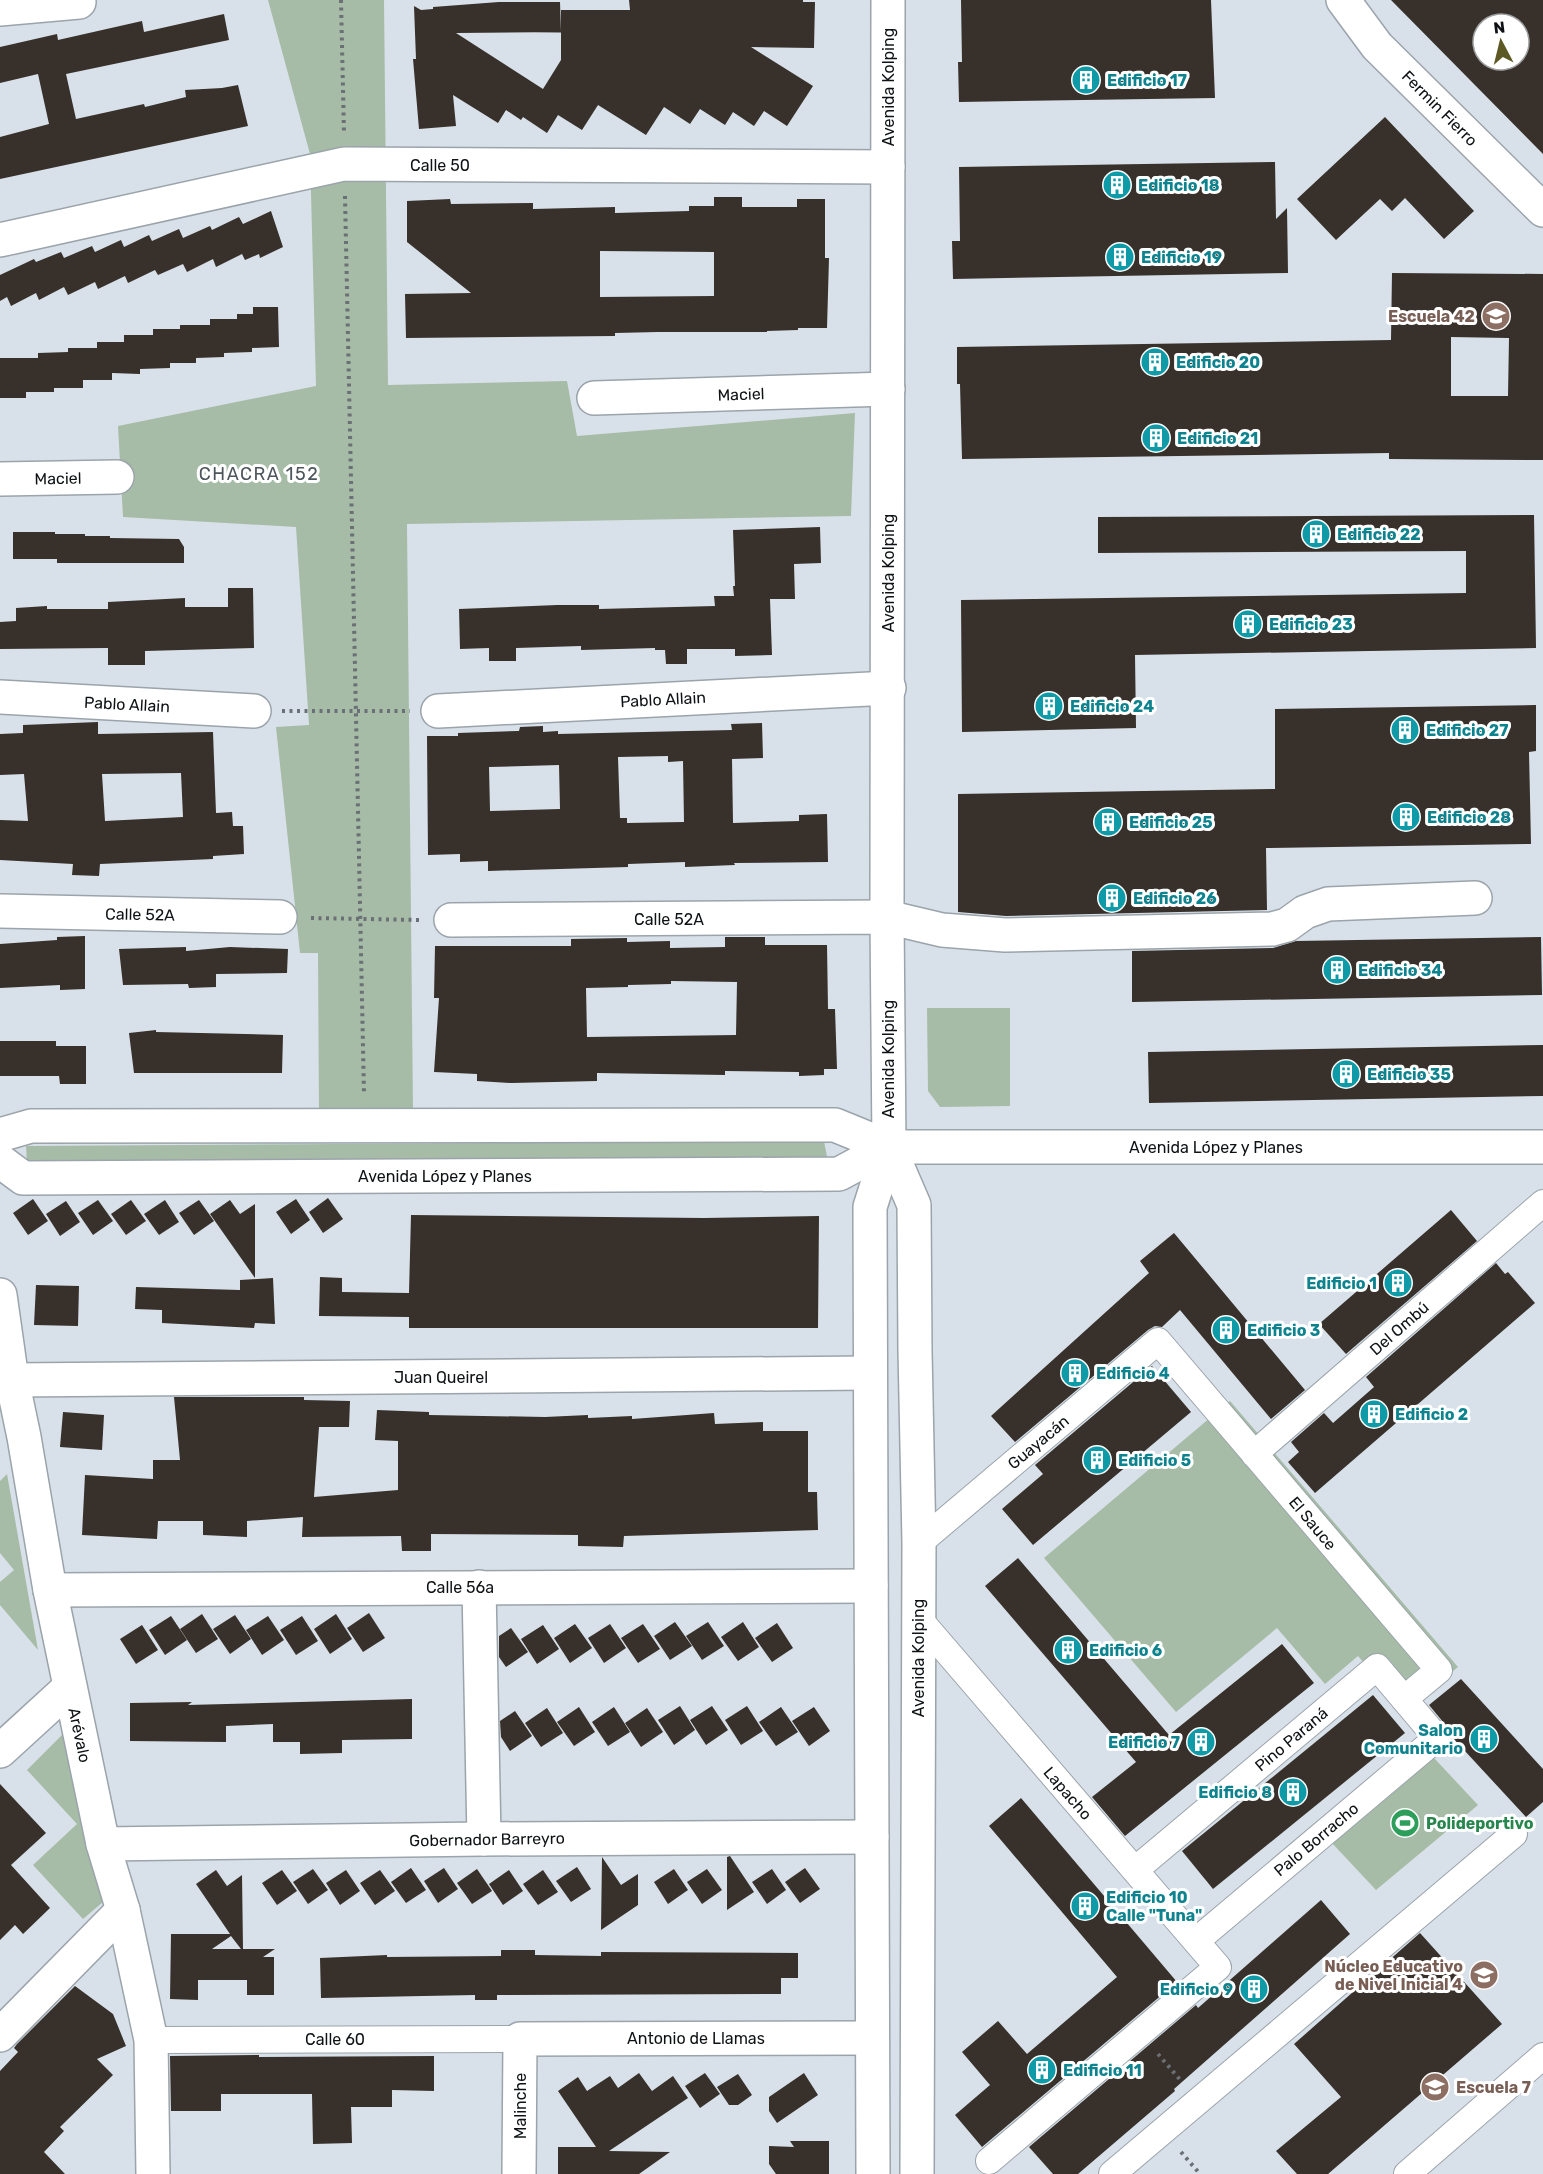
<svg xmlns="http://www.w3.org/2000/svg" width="1543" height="2174" font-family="Rubik,sans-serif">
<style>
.green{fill:#a6bca7}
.building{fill:#38302a;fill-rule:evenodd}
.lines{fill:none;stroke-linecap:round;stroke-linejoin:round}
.pedestrian-casing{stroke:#9ba4ab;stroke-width:28}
.minor-casing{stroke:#9ba4ab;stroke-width:36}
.secondary-casing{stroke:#9ba4ab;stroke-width:36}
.primary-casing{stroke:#9ba4ab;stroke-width:36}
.path{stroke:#6a7075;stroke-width:4;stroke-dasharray:3 4.5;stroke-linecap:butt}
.pedestrian{stroke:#fff;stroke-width:26}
.minor{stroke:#fff;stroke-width:33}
.secondary{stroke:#fff;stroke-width:33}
.primary{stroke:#fff;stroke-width:33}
.labels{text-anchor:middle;stroke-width:6;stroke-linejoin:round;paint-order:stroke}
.culture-label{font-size:16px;font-weight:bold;fill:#0d838f;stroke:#fff;text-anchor:start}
.street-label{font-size:16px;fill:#0e1214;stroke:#fff}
.education-label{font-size:16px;font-weight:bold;fill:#785e54;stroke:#fff;text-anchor:end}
.leisure-label{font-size:16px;font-weight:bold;fill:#27864d;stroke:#fff;text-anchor:start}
.neighbourhood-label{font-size:18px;letter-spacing:1.5px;fill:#4e565d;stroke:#fff}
</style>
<rect width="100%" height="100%" fill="#d8e1e9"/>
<!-- green -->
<g class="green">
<polygon points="268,0 384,0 388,385 567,381 577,436 855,413 851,516 407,524 413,1111 319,1112 318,953 300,953 276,727 309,725 296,527 123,517 118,426 316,386 310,154"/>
<polygon points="927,1008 1010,1008 1010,1106 940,1107 928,1091"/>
<polygon points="824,1141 828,1162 27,1163 26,1146"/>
<polygon points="1230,1401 1458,1667 1405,1711 1358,1656 1325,1684 1277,1628 1176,1712 1044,1558"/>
<polygon points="7,1474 38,1650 0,1605 0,1582 14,1570 0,1553 0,1481"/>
<polygon points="68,1729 103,1902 83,1919 33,1865 77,1824 27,1770"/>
<polygon points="1434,1758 1478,1805 1376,1890 1331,1842"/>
</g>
<!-- building -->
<g class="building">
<polygon points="629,0 803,0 803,2 815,2 814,48 751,47 813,86 787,126 764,111 754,126 733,112 725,125 700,109 690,124 664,107 646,135 598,105 582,130 558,115 547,133 523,117 521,120 506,110 498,123 453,95 456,126 419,129 413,59 416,59 414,6 421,10 433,9 433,7 499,2 560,2 561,32 456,33 543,89 561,60 561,10 630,10"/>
<polygon points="961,0 1211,0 1215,98 959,102 958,62 962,62"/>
<path d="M1391,0H1543V154ZM1483,24H1519V60H1483Z"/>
<polygon points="224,14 229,40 66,74 76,119 144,104 145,107 186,97 185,90 222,88 238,85 248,126 0,179 0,137 49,124 38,74 0,83 0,47 57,34 58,40 142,21 144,32"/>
<polygon points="1385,117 1474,211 1444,239 1405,198 1392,211 1380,199 1336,240 1297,199"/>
<polygon points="1275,162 1276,219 1287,208 1288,273 953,279 952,241 960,241 959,167"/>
<path d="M714,197H742V207H797V199H825V258H829L827,328H798V330L767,331V332H658L615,333V336L406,338L405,294L471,293L407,242V201L450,199L451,204L533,203V209L615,207V213L689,211V206H714ZM600,251L714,252V296L600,297Z"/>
<polygon points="271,211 283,247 260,258 259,254 245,260 242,254 216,267 213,259 187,272 183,264 158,275 155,270 128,283 125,276 98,289 95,282 68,295 64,287 39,300 36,293 11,306 7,297 0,301 0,275 34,259 36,262 61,252 64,258 92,246 95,252 121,240 124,247 149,235 152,241 179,229 183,238 210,226 212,230 239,217 243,224"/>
<path d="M1392,273L1543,274V460L1389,459V453L962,459L960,384H957V347L1391,340ZM1451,337L1509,338L1508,396H1451Z"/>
<polygon points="253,307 278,307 279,347 252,348 252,352 224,353 224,357 196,358 196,363 170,363 170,368 140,369 140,374 112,373 112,380 83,380 83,388 54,388 54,392 26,392 26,398 0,398 0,358 38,358 38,353 68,352 68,348 97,348 97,342 124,342 124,335 153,335 153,329 180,329 180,325 210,325 210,319 237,319 237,314 253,314"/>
<polygon points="1534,515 1536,648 1135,655 1136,728 962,732 961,600 1466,593 1466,551 1098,553 1098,517"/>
<polygon points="820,527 821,563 794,564 795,599 770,599 772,655 735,656 735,649 687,649 687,664 666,664 665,650 655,650 655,648 581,650 581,646 516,648 516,661 489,661 489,648 460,649 459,609 557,605 599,605 599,609 715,606 714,596 734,596 733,586 735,586 733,530"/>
<polygon points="13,532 55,532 55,534 85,534 85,536 110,536 110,538 179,539 184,547 184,563 57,563 57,559 13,559"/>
<polygon points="228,588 253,588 254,648 145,651 145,665 108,665 108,648 0,649 0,622 16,621 16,608 47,606 47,609 108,609 108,602 185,598 185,607 228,607"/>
<polygon points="1536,705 1536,751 1529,752 1531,844 1266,848 1267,910 1006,916 958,912 958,794 1275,789 1275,709"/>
<path d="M98,722V734L213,732L216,813L232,812L233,826H243L244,854L213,856V859L100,864L99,876L72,875L73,864L0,860V820L28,821L24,774L0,775V734L23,733V725ZM181,773L183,817L105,821L102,774Z"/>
<path d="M762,723L763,758L732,759L733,823L799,821V815L827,814L828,862L734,863L735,865L685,867V862L628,864V867L488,871V861L460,862V854L428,855L427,736H458V733L519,731L520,727L543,726V732L558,731V734L732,730L731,724ZM668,756V762L683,761L684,822L627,823V818H620L618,757ZM559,765L560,809L490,811L489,767Z"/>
<polygon points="85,936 85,989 60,990 60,985 0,988 0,944 57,940 57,937"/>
<path d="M725,937H765V945H827L828,1009H835L837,1069H824V1075L799,1076V1072L725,1071V1075L597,1073V1081L511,1083L477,1081V1074L434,1072L439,998H434L435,946H571V939L627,938V942L670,941V948L725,947ZM671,981L737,982L736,1035L587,1037L586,988L628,987V985L671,984Z"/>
<polygon points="1541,937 1542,995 1132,1002 1132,951 1273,948 1296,941"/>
<polygon points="186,947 186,951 230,947 288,949 287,973 216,974 216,987 189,988 188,984 123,985 119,949"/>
<polygon points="156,1030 156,1032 283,1035 282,1073 134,1073 129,1033"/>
<polygon points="0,1041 56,1041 56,1046 86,1046 86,1084 60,1084 59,1076 0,1076"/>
<polygon points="1543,1045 1543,1096 1149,1103 1148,1052"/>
<polygon points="328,1198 343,1219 323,1233 309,1212"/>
<polygon points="33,1199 48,1221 28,1235 13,1213"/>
<polygon points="296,1199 310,1220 291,1234 276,1212"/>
<polygon points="98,1200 113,1221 93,1235 78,1213"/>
<polygon points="131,1200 146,1221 126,1235 111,1214"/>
<polygon points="165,1200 179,1222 159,1235 144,1214"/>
<polygon points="199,1200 214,1221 194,1235 179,1213"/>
<polygon points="230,1200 240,1214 255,1204 255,1278 210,1214"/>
<polygon points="66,1201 80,1222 60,1236 46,1214"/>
<polygon points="1451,1210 1477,1241 1346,1354 1319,1324"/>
<polygon points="411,1215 704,1218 819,1216 818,1328 409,1328 409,1317 319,1316 320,1277 342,1278 342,1292 409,1293"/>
<polygon points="1174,1233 1305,1390 1271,1419 1180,1310 1162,1327 1155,1326 1148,1330 1015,1442 991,1416 1149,1273 1140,1261"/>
<polygon points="1496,1263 1505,1274 1508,1272 1535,1303 1315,1493 1288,1462 1299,1452 1291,1442 1324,1413 1333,1423 1374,1387 1366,1377"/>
<polygon points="273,1278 275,1324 255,1323 254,1328 162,1323 162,1310 135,1309 136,1287 240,1290 240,1280"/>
<polygon points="36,1285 79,1286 78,1326 34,1325"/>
<polygon points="1152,1366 1191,1412 1033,1545 1002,1509 1043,1474 1035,1465"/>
<polygon points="174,1397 304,1397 304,1400 350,1401 349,1427 319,1427 314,1497 398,1490 398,1441 375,1440 377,1410 429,1412 429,1415 545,1417 588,1415 588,1418 632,1416 632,1419 714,1413 715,1424 763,1422 763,1431 808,1431 808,1492 817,1492 818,1530 624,1536 623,1547 578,1546 578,1535 431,1534 431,1551 402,1551 401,1536 302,1537 303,1517 247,1521 247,1537 203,1535 203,1521 158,1521 157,1539 82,1535 85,1475 153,1479 153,1460 180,1460"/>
<polygon points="63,1412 104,1415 102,1450 60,1447"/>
<polygon points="1018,1558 1169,1735 1282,1644 1314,1683 1125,1836 1092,1797 1136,1762 985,1586"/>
<polygon points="369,1613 385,1638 363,1652 347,1628"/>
<polygon points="202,1614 218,1639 196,1653 180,1629"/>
<polygon points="336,1614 352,1639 330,1654 314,1629"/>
<polygon points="235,1615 251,1639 230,1654 213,1629"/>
<polygon points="171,1616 187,1640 165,1655 149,1630"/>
<polygon points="268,1616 284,1640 262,1655 246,1630"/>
<polygon points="302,1616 318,1641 296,1655 280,1630"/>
<polygon points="675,1622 692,1646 670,1660 654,1636"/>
<polygon points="708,1622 724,1646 702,1660 686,1636"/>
<polygon points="743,1622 759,1647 738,1661 721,1637"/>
<polygon points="777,1623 793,1648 772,1662 755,1638"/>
<polygon points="575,1624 592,1648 570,1663 554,1638"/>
<polygon points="610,1624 626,1648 604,1663 588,1638"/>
<polygon points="643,1624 660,1649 638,1663 621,1638"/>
<polygon points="142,1625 158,1650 136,1664 120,1639"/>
<polygon points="543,1625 559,1649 537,1664 521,1639"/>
<polygon points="511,1628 528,1652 506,1667 499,1657 499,1636"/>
<polygon points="1461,1679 1543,1769 1543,1802 1526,1817 1452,1737 1448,1728 1429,1705"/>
<polygon points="1373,1695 1405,1733 1213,1889 1182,1851"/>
<polygon points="412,1699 412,1739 342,1740 342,1753 300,1754 300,1742 273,1742 273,1724 226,1726 226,1742 130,1741 130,1703 192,1702 188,1705"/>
<polygon points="680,1706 695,1730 674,1745 658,1720"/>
<polygon points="712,1706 728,1730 706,1745 690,1720"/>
<polygon points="747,1706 763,1731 741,1745 725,1720"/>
<polygon points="579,1707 595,1732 574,1746 557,1722"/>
<polygon points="614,1707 630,1732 608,1746 592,1722"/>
<polygon points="781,1707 798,1732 776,1746 759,1722"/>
<polygon points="814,1707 830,1731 809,1746 792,1721"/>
<polygon points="547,1708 563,1733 541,1747 525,1723"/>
<polygon points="647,1708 663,1732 641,1747 625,1723"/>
<polygon points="515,1711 532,1736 510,1751 501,1737 500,1721"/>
<polygon points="0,1784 46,1833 11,1865 50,1908 23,1934 15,1925 0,1940"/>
<polygon points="1021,1798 1177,1982 982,2147 955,2115 990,2085 962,2052 998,2021 1027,2054 1117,1977 989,1826"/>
<polygon points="730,1856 754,1892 727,1910 727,1857"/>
<polygon points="602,1857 621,1885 638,1874 638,1905 601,1930"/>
<polygon points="577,1867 591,1889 571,1902 556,1881"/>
<polygon points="411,1868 426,1890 406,1903 391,1882"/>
<polygon points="444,1868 458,1889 438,1903 424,1881"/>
<polygon points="805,1868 820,1889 800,1903 785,1882"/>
<polygon points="313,1869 328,1890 308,1904 293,1882"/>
<polygon points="477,1869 492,1891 472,1904 457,1883"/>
<polygon points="674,1869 688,1890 668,1904 654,1882"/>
<polygon points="707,1869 722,1890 702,1904 687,1882"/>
<polygon points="772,1869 786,1890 767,1904 752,1882"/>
<path d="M216,1870L227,1886L242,1875L243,1949H275L263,1957H274V1995H247V1980H198V2000L170,1999L171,1934H230L196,1884ZM231,1936L241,1949H212Z"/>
<polygon points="282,1870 297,1891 277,1905 262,1883"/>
<polygon points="346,1870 360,1891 340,1905 326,1883"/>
<polygon points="380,1870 395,1891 375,1905 360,1883"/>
<polygon points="509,1870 523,1891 503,1905 489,1884"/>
<polygon points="543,1870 558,1892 538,1905 523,1884"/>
<polygon points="1321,1900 1350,1934 1174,2089 1175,2091 1078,2174 1053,2174 1029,2147 1196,2005 1198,2008"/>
<polygon points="1420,1933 1502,2024 1328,2174 1297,2174 1276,2151 1341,2097 1294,2044"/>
<polygon points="501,1950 535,1950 535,1955 601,1956 601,1952 798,1953 798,1978 781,1978 781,1994 497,1995 497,2000 475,2000 475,1995 321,1998 320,1958 387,1955 387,1957 501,1956"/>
<polygon points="75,1986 113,2014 126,2046 97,2059 113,2075 60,2127 64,2131 44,2152 65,2174 0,2174 0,2071 18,2052 14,2048 17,2044"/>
<polygon points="259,2055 259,2057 434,2056 434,2091 392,2090 392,2107 351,2107 352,2143 313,2144 312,2094 221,2094 221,2111 171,2111 170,2056"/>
<polygon points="639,2073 652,2091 673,2076 688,2098 609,2151 670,2152 639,2174 558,2174 558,2147 596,2147 558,2091 578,2077 587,2091 610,2076 618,2088"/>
<polygon points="705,2073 720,2094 700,2108 685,2086"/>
<polygon points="804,2073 818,2095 777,2123 769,2111 769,2097"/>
<polygon points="738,2074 752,2095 738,2105 729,2105 717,2087"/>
<polygon points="790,2141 829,2141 829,2174 776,2174 769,2164 769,2146 794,2147"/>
</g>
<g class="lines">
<!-- pedestrian casing -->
<g class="pedestrian-casing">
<g id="pedestrian">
<polyline points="1254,1454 1543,1203"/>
<polyline points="919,1543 1158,1341 1439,1670 1404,1699"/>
<polyline points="919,1619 1218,1967 989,2161"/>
<polyline points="1135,1870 1377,1667 1437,1738 1196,1941"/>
<polyline points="151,2040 520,2039"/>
<polyline points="1112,2174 1514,1834"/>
<polyline points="1407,2174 1543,2056"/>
</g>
</g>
<!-- minor casing -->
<g class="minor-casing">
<g id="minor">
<polyline points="1343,0 1377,46 1543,210"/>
<polyline points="0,9 79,2"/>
<polyline points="0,240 344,164 888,167"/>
<polyline points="594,398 888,389"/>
<polyline points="0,479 117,477"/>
<polyline points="0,697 254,711"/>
<polyline points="438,711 889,688"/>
<polyline points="0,911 280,917"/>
<polyline points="451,920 887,917 942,930 1005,935 1272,929 1287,925 1305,912 1328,904 1475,898"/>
<polyline points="0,1295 12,1380 24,1437 50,1590 103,1844 123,1910 151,2040 153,2174"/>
<polyline points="12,1380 870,1373"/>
<polyline points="479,1587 484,1839"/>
<polyline points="50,1590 871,1586"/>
<polyline points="0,1751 70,1687"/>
<polyline points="103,1844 484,1839 872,1837"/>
<polyline points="0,2035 123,1910"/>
<polyline points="519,2174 520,2039 872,2038"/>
</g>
</g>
<!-- secondary casing -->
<g class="secondary-casing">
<g id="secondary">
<polyline points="0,1135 31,1126 835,1125 889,1147"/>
<polyline points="0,1161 23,1178 839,1174 889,1147"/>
</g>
</g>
<!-- primary casing -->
<g class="primary-casing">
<g id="primary">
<polyline points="889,1147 914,1205 915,1351 919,1543 917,2174"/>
<polyline points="889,1147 1543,1147"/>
<polyline points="873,2174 870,1207 889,1147 887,917 888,0"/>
</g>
</g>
<!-- path -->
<g class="path">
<polyline points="341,0 344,134"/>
<polyline points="345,196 364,1094"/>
<polyline points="282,711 410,711"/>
<polyline points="311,918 420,920"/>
<polyline points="1158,2054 1182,2082"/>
<polyline points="1181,2152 1200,2174"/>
</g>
<!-- pedestrian -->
<use href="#pedestrian" class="pedestrian"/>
<!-- minor -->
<use href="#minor" class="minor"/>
<!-- secondary -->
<use href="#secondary" class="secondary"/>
<!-- primary -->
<use href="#primary" class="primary"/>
</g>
<!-- icons -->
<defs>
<g id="building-disc" transform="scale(1.5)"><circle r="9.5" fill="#0f9aa8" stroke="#fff"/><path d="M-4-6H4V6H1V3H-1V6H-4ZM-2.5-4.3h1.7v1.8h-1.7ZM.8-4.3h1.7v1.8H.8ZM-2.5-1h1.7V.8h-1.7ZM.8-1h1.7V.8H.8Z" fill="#fff"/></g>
<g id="school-disc" transform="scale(1.5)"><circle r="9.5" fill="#8d6e63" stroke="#fff"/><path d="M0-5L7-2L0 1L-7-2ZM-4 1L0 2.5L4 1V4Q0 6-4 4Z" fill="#fff"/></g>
<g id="stadium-disc" transform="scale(1.5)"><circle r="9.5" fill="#2e9e5b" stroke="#fff"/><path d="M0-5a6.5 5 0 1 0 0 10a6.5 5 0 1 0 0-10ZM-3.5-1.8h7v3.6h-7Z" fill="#fff"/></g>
</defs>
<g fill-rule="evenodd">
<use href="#building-disc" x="1086" y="80"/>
<use href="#building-disc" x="1117" y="185"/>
<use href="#building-disc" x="1120" y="257"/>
<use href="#school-disc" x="1496" y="316"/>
<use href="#building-disc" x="1155" y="362"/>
<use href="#building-disc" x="1156" y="438"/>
<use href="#building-disc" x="1316" y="534"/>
<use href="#building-disc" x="1248" y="624"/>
<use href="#building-disc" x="1049" y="706"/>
<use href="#building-disc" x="1405" y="730"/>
<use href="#building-disc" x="1406" y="817"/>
<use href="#building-disc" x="1108" y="822"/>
<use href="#building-disc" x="1112" y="898"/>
<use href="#building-disc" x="1337" y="970"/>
<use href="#building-disc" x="1346" y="1074"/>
<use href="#building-disc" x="1398" y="1283"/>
<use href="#building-disc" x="1226" y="1330"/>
<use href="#building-disc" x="1075" y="1373"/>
<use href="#building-disc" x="1374" y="1414"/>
<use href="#building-disc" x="1097" y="1460"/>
<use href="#building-disc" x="1068" y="1650"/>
<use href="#building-disc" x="1484" y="1739"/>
<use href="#building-disc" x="1201" y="1742"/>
<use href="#building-disc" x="1293" y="1792"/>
<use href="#stadium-disc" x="1405" y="1823"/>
<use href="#building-disc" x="1085" y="1906"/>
<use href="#school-disc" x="1484" y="1975"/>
<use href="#building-disc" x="1254" y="1989"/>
<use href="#building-disc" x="1042" y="2070"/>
<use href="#school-disc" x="1435" y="2087"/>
</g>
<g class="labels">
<!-- culture labels -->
<g class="culture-label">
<text x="1107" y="86">Edificio 17</text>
<text x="1138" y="191">Edificio 18</text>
<text x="1141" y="263">Edificio 19</text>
<text x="1176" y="368">Edificio 20</text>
<text x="1177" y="444">Edificio 21</text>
<text x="1337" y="540">Edificio 22</text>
<text x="1269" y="630">Edificio 23</text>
<text x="1070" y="712">Edificio 24</text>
<text x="1426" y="736">Edificio 27</text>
<text x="1427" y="823">Edificio 28</text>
<text x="1129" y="828">Edificio 25</text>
<text x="1133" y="904">Edificio 26</text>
<text x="1358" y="976">Edificio 34</text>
<text x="1367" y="1080">Edificio 35</text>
<text x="1377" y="1289" text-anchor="end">Edificio 1</text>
<text x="1247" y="1336">Edificio 3</text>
<text x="1096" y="1379">Edificio 4</text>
<text x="1395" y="1420">Edificio 2</text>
<text x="1118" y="1466">Edificio 5</text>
<text x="1089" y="1656">Edificio 6</text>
<text x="1463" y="1736" text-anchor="end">Salon<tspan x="1463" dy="18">Comunitario</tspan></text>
<text x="1180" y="1748" text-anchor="end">Edificio 7</text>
<text x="1272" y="1798" text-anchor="end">Edificio 8</text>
<text x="1106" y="1903">Edificio 10<tspan x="1106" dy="18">Calle "Tuna"</tspan></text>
<text x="1233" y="1995" text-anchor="end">Edificio 9</text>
<text x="1063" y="2076">Edificio 11</text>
</g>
<!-- street labels -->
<g class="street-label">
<text transform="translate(888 87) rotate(-90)" y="6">Avenida Kolping</text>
<text transform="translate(1440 108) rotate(45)" y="6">Fermin Fierro</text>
<text x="440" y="171">Calle 50</text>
<text transform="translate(741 394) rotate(-2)" y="6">Maciel</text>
<text transform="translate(58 478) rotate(-1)" y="6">Maciel</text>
<text transform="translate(888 573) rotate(-90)" y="6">Avenida Kolping</text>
<text transform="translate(663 699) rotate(-3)" y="6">Pablo Allain</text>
<text transform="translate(127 704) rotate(3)" y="6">Pablo Allain</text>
<text transform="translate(140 914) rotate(1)" y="6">Calle 52A</text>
<text x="669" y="925">Calle 52A</text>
<text transform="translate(888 1059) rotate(-90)" y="6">Avenida Kolping</text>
<text x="1216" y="1153">Avenida López y Planes</text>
<text x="445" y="1182">Avenida López y Planes</text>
<text transform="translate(1399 1328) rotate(-41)" y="6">Del Ombú</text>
<text x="441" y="1383">Juan Queirel</text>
<text transform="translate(1038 1442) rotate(-40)" y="6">Guayacán</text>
<text transform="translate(1313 1523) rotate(50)" y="6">El Sauce</text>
<text x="460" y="1593">Calle 56a</text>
<text transform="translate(918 1658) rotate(-90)" y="6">Avenida Kolping</text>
<text transform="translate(80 1735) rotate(78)" y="6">Arévalo</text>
<text transform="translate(1291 1739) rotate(-40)" y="6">Pino Paraná</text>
<text transform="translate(1068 1793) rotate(49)" y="6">Lapacho</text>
<text transform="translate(487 1839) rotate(-1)" y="6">Gobernador Barreyro</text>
<text transform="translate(1316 1839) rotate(-40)" y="6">Palo Borracho</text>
<text x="696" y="2044">Antonio de Llamas</text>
<text x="335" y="2045">Calle 60</text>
<text transform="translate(520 2106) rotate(-90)" y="6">Malinche</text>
</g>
<!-- education labels -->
<g class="education-label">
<text x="1475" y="322">Escuela 42</text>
<text x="1463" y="1972">Núcleo Educativo<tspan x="1463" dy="18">de Nivel Inicial 4</tspan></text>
<text x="1456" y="2093" text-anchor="start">Escuela 7</text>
</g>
<!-- leisure labels -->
<g class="leisure-label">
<text x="1426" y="1829">Polideportivo</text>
</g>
<!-- neighbourhood labels -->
<g class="neighbourhood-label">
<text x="259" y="480">CHACRA 152</text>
</g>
</g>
<!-- north arrow -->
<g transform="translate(1501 42) rotate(353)"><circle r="28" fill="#ffffff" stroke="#9fa0a1" stroke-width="1.5"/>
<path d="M0-4.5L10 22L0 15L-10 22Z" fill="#5d5925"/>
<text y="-9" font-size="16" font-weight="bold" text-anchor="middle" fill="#0e1214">N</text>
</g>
</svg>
